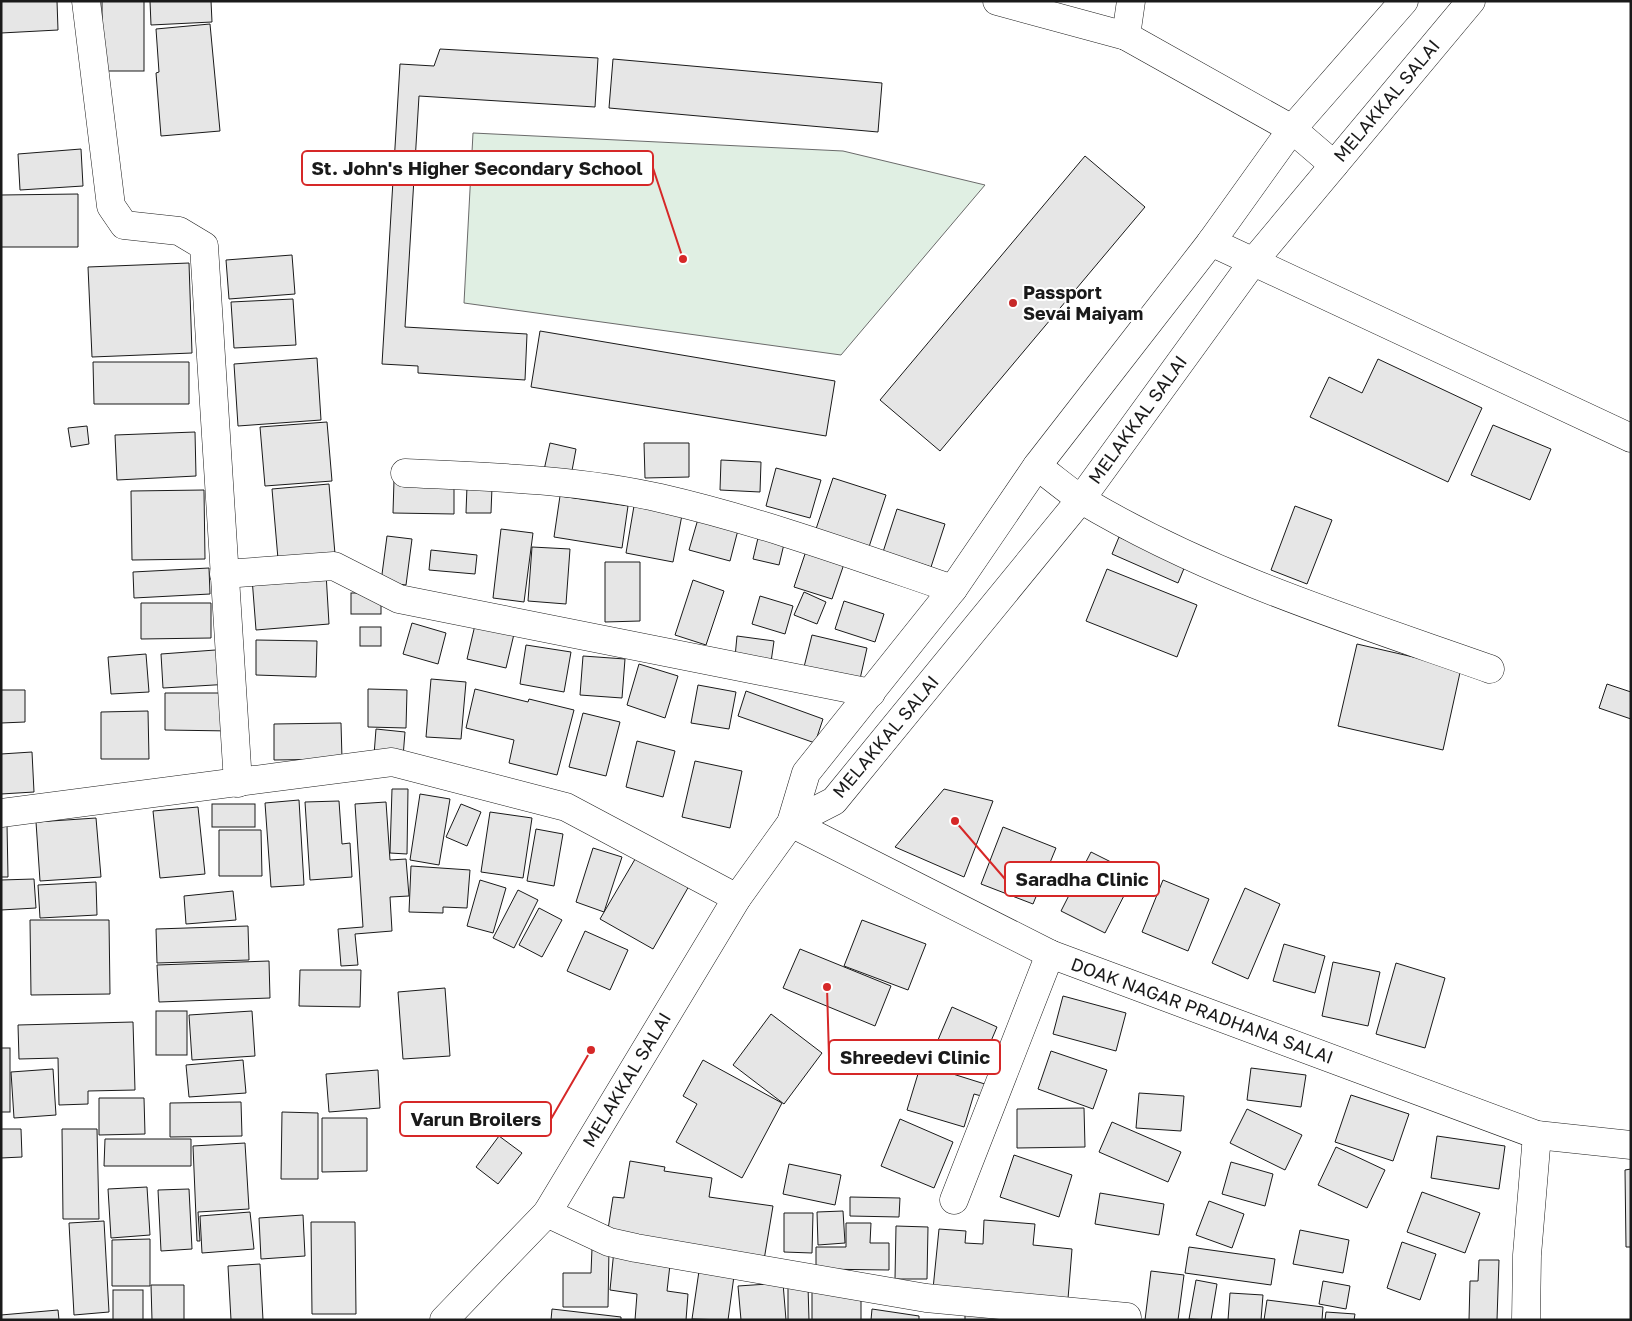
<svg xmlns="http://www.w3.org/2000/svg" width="1632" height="1321" font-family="'Golos Text',sans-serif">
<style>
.green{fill:#e0efe3;stroke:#6a6a6a}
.building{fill:#e6e6e6;stroke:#1a1a1a}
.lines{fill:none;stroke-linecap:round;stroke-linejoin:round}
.minor-casing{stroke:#1a1a1a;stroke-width:29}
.major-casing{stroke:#1a1a1a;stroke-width:29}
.minor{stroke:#fff;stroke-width:28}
.major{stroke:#fff;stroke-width:28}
.poi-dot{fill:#c62828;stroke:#fff;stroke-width:2}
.labels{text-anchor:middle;stroke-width:4;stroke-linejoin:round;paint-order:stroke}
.street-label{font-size:18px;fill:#1a1a1a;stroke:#fff}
.poi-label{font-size:18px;font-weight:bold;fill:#1a1a1a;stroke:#fff;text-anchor:start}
.leader{fill:none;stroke:#d62828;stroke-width:2}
.callout-dot{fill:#d62828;stroke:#fff;stroke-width:2}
.callout{fill:#fff;stroke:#d62828;stroke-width:2}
.callout-label{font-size:19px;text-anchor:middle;font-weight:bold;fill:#1a1a1a}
</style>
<rect width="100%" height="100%" fill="#fff"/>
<!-- green -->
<polygon class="green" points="473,133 843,151 985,185 841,355 464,303"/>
<!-- building -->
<g class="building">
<polygon points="1,1 57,1 58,30 1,33"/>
<rect x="102" y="1" width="42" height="70"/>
<polygon points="150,1 211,1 212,22 151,25"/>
<polygon points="210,24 220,131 161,136 156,73 159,72 156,29"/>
<polygon points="440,49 598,58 595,107 419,96 405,327 527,334 525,380 418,373 418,366 382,364 400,64 434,66"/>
<polygon points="613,59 882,83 878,132 609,108"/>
<polygon points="81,149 83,186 20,190 18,154"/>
<polygon points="1085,156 1145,207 940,451 880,400"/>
<polygon points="78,194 78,247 1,247 1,195"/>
<polygon points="292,255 295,294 229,299 226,260"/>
<polygon points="189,263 192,353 92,357 88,267"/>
<polygon points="293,299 296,345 234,348 231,302"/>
<polygon points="540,331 835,381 826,436 531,387"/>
<polygon points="317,358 321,420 238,426 234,364"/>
<polygon points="1378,359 1482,408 1448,482 1310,417 1329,377 1362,393"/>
<polygon points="93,362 189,362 189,404 94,404"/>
<polygon points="327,422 332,481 265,486 260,427"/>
<polygon points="1493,425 1551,449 1530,500 1471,475"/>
<polygon points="87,426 89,444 71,447 68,428"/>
<polygon points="195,432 196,476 117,480 115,435"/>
<polygon points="550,443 576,449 571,476 544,470"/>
<polygon points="644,443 689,443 689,477 645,478"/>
<polygon points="721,460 761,462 760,492 720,490"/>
<polygon points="776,468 821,480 810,518 766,506"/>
<polygon points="833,478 886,495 868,550 815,532"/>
<polygon points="394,480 454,481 454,514 393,513"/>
<polygon points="329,484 335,554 278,559 272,489"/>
<polygon points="467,486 492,487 491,513 466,513"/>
<polygon points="204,490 205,559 132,560 131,491"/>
<polygon points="560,496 628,506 622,548 554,537"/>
<polygon points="634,506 682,515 673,562 626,553"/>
<polygon points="1295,506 1332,520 1307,584 1271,570"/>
<polygon points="897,509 945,524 931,567 883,552"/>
<polygon points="698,519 738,530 730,561 689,550"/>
<polygon points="501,529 533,533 524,602 493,598"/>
<polygon points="387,536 412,539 406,585 381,582"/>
<polygon points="1119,537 1185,566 1178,583 1112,554"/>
<polygon points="758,538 784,544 779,565 753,559"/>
<polygon points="532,547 570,549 566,604 528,601"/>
<polygon points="431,550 477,555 475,574 429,570"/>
<polygon points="806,551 844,564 832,599 794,587"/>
<polygon points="605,562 640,562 640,621 605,622"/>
<polygon points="209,568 210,594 134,598 133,572"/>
<polygon points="1107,569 1197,605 1177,657 1086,621"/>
<polygon points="326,573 329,624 256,630 252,578"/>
<polygon points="693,580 724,591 706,645 675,635"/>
<polygon points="804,592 826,602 817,624 794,615"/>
<rect x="351" y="593" width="30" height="21"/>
<polygon points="760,596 793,606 785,634 752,624"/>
<polygon points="844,601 884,614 875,642 835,629"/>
<polygon points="141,603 211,603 211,638 141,639"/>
<polygon points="412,623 446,633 438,664 403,654"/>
<polygon points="475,625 514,634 506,668 467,659"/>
<rect x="360" y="627" width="21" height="19"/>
<polygon points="812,635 867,648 860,679 804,667"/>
<polygon points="737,636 774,641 771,662 735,657"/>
<polygon points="256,640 317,641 316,677 256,675"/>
<polygon points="1357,644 1461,668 1443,750 1338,726"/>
<polygon points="526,645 571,652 564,692 520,684"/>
<polygon points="229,649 231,684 163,688 161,654"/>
<polygon points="146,654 149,692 111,694 108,657"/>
<polygon points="583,656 625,659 622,698 580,695"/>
<polygon points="639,664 678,676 665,718 627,705"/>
<polygon points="431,679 466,682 461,739 426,737"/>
<polygon points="1607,684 1631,692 1631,719 1599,708"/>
<polygon points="698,685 736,692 729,729 691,723"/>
<polygon points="368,689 407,690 406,728 368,727"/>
<polygon points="475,689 528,702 529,699 574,710 557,775 509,763 514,740 466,728"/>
<polygon points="1,690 25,690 25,722 1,723"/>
<polygon points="746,691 823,719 815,743 738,716"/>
<polygon points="165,693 231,693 231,731 165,730"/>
<polygon points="148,711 149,759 101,759 101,712"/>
<polygon points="583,713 620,722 606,776 569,767"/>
<polygon points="341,723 342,759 274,760 274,724"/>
<polygon points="376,729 405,732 403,757 374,755"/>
<polygon points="637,741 675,751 663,797 626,787"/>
<polygon points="32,752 34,792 1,794 1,754"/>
<polygon points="695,761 742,771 730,828 682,817"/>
<polygon points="392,789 408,789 407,854 390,853"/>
<polygon points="944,789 993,801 964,877 895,847"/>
<polygon points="420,794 450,799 439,865 410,860"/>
<polygon points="299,800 304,885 271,887 265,803"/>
<polygon points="339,801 342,844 350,843 352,877 310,880 305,802"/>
<polygon points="386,802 390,860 406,859 409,896 390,897 392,931 355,934 358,965 341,966 338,929 363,927 355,804"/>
<rect x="212" y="804" width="43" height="23"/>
<polygon points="461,804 481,812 467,846 446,837"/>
<polygon points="198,807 205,874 160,878 153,811"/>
<polygon points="490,812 532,818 523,878 481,872"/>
<polygon points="96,818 101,877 40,881 36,822"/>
<polygon points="7,824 8,877 1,877 1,825"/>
<polygon points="1003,827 1056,848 1033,904 981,884"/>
<polygon points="536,829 563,834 554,886 527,881"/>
<polygon points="219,830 261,830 262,876 219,876"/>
<polygon points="593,848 622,857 604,912 576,902"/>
<polygon points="641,849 693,879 653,949 600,919"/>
<polygon points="1091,852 1135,874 1105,933 1061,911"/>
<polygon points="411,866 470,870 467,908 443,907 443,913 409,912"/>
<polygon points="34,879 36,908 1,910 1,880"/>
<polygon points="480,880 506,888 493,933 467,926"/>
<polygon points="1163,880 1209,899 1188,951 1142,932"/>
<polygon points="96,882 97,915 40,918 38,885"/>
<polygon points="1245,888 1280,904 1248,979 1212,963"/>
<polygon points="518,890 538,900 514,948 493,938"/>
<polygon points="233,891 236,920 186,924 184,896"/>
<polygon points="539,908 562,920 542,957 519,945"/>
<polygon points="30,920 109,920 110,994 31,995"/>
<polygon points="862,920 926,944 908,990 844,966"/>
<polygon points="248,926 249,960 157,963 156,929"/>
<polygon points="585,931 628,950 610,990 567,971"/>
<polygon points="1284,944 1325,956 1315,993 1273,981"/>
<polygon points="800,949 891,986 875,1026 783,988"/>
<polygon points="269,961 270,998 159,1002 157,965"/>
<polygon points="1333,962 1380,972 1368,1026 1322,1016"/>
<polygon points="1396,963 1445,978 1425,1048 1376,1034"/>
<polygon points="300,970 361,970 360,1007 299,1006"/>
<polygon points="445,988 450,1056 403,1059 398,992"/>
<polygon points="1063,996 1126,1013 1116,1051 1053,1034"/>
<polygon points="952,1007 997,1027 980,1067 935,1047"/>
<rect x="156" y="1011" width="31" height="44"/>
<polygon points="252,1011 255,1056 192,1060 189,1015"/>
<polygon points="771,1014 822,1053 784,1104 733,1065"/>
<polygon points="133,1022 135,1090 88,1091 88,1104 59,1105 58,1058 19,1059 18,1025"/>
<rect x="1" y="1048" width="9" height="64"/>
<polygon points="1051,1051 1107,1070 1093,1109 1038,1089"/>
<polygon points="243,1060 246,1093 189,1097 186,1065"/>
<polygon points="703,1060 782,1103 742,1178 676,1142 697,1104 683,1096"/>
<polygon points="921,1064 988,1085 985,1097 974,1094 964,1127 907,1110"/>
<polygon points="1251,1068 1306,1075 1301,1107 1247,1100"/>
<polygon points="53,1069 56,1115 14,1118 11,1072"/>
<polygon points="378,1070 380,1108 329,1112 326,1074"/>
<polygon points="1139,1093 1184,1096 1181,1131 1136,1128"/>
<polygon points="1351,1095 1409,1114 1393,1161 1335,1142"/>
<polygon points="99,1098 144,1098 145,1134 99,1135"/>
<polygon points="241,1102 242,1136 170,1137 170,1103"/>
<polygon points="1084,1108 1085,1147 1017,1148 1017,1109"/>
<polygon points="1247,1109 1302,1135 1285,1170 1230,1143"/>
<polygon points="282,1112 318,1113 318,1179 281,1179"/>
<polygon points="322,1118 367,1118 367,1171 322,1172"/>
<polygon points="900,1119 953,1142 934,1188 881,1166"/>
<polygon points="1112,1122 1181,1152 1168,1182 1099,1152"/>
<polygon points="1,1129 21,1129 22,1157 1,1158"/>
<polygon points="62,1129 97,1129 99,1219 63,1219"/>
<polygon points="499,1136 522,1153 498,1184 476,1167"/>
<polygon points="1437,1136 1505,1146 1499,1189 1431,1178"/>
<polygon points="105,1139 191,1139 191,1166 104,1166"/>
<polygon points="245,1143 249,1209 198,1212 200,1241 197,1241 193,1146"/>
<polygon points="1336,1147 1385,1170 1367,1208 1318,1185"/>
<polygon points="1014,1155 1072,1175 1059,1217 1000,1197"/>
<polygon points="630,1161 665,1167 664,1171 712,1178 709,1197 773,1206 764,1260 607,1236 613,1197 624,1198"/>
<polygon points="1231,1162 1273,1174 1265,1206 1222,1194"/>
<polygon points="789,1164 841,1175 835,1205 783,1194"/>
<polygon points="1631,1169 1631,1247 1626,1247 1625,1170"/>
<polygon points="147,1187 150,1235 111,1238 108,1189"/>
<polygon points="189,1189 192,1249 161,1251 158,1190"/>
<polygon points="1422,1192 1480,1213 1465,1253 1407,1232"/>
<polygon points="1100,1193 1164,1204 1159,1235 1095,1224"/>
<polygon points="850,1197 900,1198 899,1217 850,1216"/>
<polygon points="1209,1201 1244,1214 1232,1248 1196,1235"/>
<polygon points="843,1211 845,1243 818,1245 817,1212"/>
<polygon points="250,1212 254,1249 202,1253 200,1216"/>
<polygon points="784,1213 813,1213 812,1253 784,1252"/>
<polygon points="303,1215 305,1256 261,1259 259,1218"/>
<polygon points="984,1220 1035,1224 1033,1245 1072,1249 1068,1299 933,1289 939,1229 966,1231 965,1243 983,1244"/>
<polygon points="104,1221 109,1312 74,1315 69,1223"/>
<polygon points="311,1222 355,1222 356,1314 312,1314"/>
<polygon points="846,1223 871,1223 870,1243 889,1243 889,1270 816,1269 816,1247 846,1247"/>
<polygon points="896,1226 928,1227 927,1279 895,1279"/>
<polygon points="1300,1230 1349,1240 1343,1273 1293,1264"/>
<polygon points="150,1239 150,1286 112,1286 112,1240"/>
<polygon points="1402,1242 1436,1254 1420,1300 1387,1288"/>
<polygon points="1189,1247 1275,1259 1271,1285 1185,1273"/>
<polygon points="592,1248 609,1248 608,1307 563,1307 563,1273 591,1273"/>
<polygon points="614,1250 671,1256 667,1291 688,1294 686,1320 635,1320 637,1294 610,1290"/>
<polygon points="1479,1260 1499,1260 1497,1320 1469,1320 1470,1281 1478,1281"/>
<polygon points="260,1264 263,1320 231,1320 228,1266"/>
<polygon points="699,1271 734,1276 728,1320 692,1319"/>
<polygon points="1151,1271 1184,1275 1178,1320 1145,1320"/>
<polygon points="1196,1280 1217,1284 1211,1320 1189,1319"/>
<polygon points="1323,1281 1350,1286 1346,1309 1319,1304"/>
<polygon points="783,1283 786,1320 741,1320 738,1286"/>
<polygon points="151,1285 184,1285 184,1320 152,1320"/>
<polygon points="788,1286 808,1286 809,1320 788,1320"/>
<rect x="113" y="1290" width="30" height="30"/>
<rect x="812" y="1291" width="49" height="29"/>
<polygon points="1230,1293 1263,1295 1261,1320 1228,1320"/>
<polygon points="1267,1300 1323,1307 1322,1320 1264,1320"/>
<polygon points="552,1309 621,1317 621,1320 551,1320"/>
<polygon points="872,1309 919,1316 919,1320 871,1320"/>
<polygon points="58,1310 59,1320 1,1320 1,1315"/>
<rect x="965" y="1311" width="32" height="9"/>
<polygon points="1326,1312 1355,1314 1354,1320 1325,1320"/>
</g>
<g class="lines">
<!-- minor casing -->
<g class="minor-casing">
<g id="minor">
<polyline points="86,1 111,206 124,225 179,231 204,246 238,783"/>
<polyline points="997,1 1126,36 1292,129 1334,165"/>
<polyline points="1126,36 1131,1"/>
<polyline points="1211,242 1631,438"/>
<path d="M1037,466C1052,477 1067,490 1082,500C1209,576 1351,620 1490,669"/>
<path d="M405,473C489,477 577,479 660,498C760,521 856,556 953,589"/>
<polyline points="224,574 334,566 399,599 871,693"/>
<polyline points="1,813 392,762 566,807 737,898"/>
<polyline points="791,823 1050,954 1537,1135 1631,1145"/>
<polyline points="954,1200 1050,954"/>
<polyline points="547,1213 609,1242 636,1248 926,1298 1127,1317"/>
<polyline points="1526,1320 1527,1255 1537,1135"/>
</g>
</g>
<!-- major casing -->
<g class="major-casing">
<g id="major">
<polyline points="791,823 834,801 1081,499 1253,262 1471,1"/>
<polyline points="444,1320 547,1213 737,898 791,823 806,773 953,589 1037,466 1211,242 1292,129 1404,1"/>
</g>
</g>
<!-- minor -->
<use href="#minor" class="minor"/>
<!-- major -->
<use href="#major" class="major"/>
</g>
<!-- markers -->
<circle class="poi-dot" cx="1013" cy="303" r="5"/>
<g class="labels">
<!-- street labels -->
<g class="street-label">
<text transform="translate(1387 101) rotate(-50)" y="6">MELAKKAL SALAI</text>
<text transform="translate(1138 420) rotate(-54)" y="6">MELAKKAL SALAI</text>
<text transform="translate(886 737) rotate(-50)" y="6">MELAKKAL SALAI</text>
<text transform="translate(1202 1011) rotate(20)" y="6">DOAK NAGAR PRADHANA SALAI</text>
<text transform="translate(627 1080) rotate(-59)" y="6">MELAKKAL SALAI</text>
</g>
<!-- poi labels -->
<g class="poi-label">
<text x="1023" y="299">Passport<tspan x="1023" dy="21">Sevai Maiyam</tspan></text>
</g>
</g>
<!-- callouts -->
<path class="leader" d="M683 259L653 168M955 821L1005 879M827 987L829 1057M591 1050L551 1119"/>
<g class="callout-dot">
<circle cx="683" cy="259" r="5"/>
<circle cx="955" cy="821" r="5"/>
<circle cx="827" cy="987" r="5"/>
<circle cx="591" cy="1050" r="5"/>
</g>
<g class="callout">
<rect x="302" y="151" width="351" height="34" rx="5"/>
<rect x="1005" y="862" width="154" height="34" rx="5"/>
<rect x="829" y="1040" width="171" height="34" rx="5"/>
<rect x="400" y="1102" width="151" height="34" rx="5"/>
</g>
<g class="callout-label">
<text x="477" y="175">St. John's Higher Secondary School</text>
<text x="1082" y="886">Saradha Clinic</text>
<text x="915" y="1064">Shreedevi Clinic</text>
<text x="476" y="1126">Varun Broilers</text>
</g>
<!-- border -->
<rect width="1632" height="1321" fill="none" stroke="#1a1a1a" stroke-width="5"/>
</svg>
